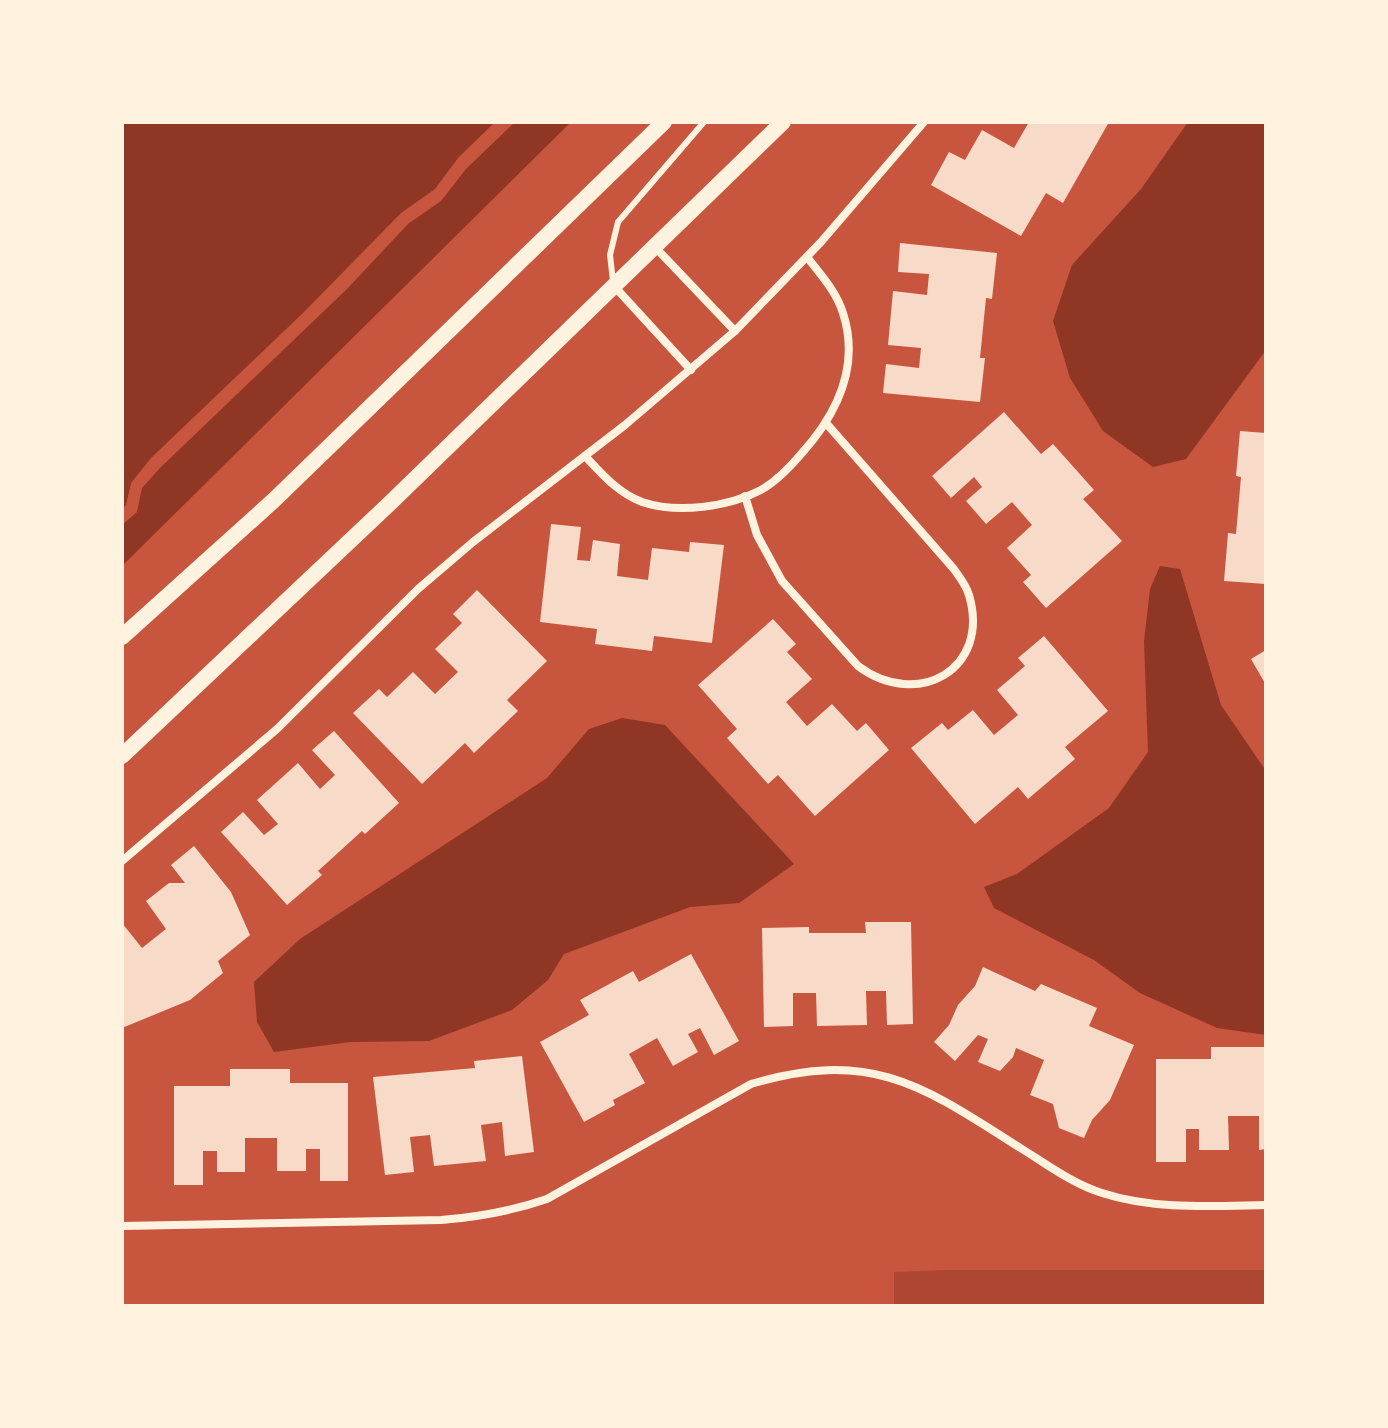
<svg xmlns="http://www.w3.org/2000/svg" width="1388" height="1428" font-family="'PT Sans Narrow',sans-serif">
<style>
.green{fill:#ae4732}
.water{fill:#8f3625}
.building{fill:#f7dbc8}
.lines{fill:none;stroke-linecap:round;stroke-linejoin:round}
.service{stroke:#fff3e0;stroke-width:6}
.minor{stroke:#fff3e0;stroke-width:8}
.secondary{stroke:#fff3e0;stroke-width:16}
</style>
<rect width="100%" height="100%" fill="#c8553d"/>
<!-- green -->
<polygon class="green" points="947,1270 1266,1270 1266,1306 894,1306 894,1272"/>
<!-- water -->
<g class="water">
<polygon points="122,122 495,122 458,158 435,189 401,213 304,312 151,458 131,483 126,505 122,509"/>
<polygon points="515,122 571,122 122,566 122,525 137,512 142,488 160,468 347,289 408,224 441,201 466,169"/>
<polygon points="1188,122 1266,122 1266,350 1186,459 1153,467 1103,431 1070,378 1053,321 1072,265 1141,189"/>
<polygon points="1160,566 1180,569 1221,705 1266,771 1266,1035 1217,1028 1140,993 1094,960 994,908 984,887 1017,874 1109,808 1148,752 1144,641 1150,589"/>
<polygon points="622,718 665,725 794,864 739,903 690,907 564,954 548,980 512,1010 429,1041 350,1042 274,1052 257,1022 254,982 300,939 547,778 589,729"/>
</g>
<!-- building -->
<g class="building">
<polygon points="1029,122 1109,122 1063,203 1046,193 1021,236 931,185 949,152 965,160 982,130 1014,148"/>
<polygon points="900,243 997,253 992,299 986,298 980,358 985,358 980,402 883,393 886,364 919,368 921,348 888,345 893,291 927,295 929,274 898,272"/>
<polygon points="1004,412 1041,454 1053,444 1094,490 1083,499 1122,541 1046,608 1023,582 1031,575 1007,548 1032,525 1012,502 986,524 966,501 982,487 974,477 951,498 932,476"/>
<polygon points="1240,431 1266,433 1266,584 1224,581 1228,533 1236,534 1241,477 1236,476"/>
<polygon points="551,524 581,527 577,560 590,561 593,540 620,544 617,576 648,580 652,548 689,552 690,542 724,545 712,643 654,636 652,651 595,644 597,629 540,622"/>
<polygon points="477,590 547,661 507,700 518,711 474,753 465,743 422,784 353,713 379,689 387,697 413,672 435,694 458,672 435,649 462,623 453,614"/>
<polygon points="773,619 796,644 787,652 812,679 786,702 807,726 832,704 857,731 866,723 889,750 815,816 778,775 768,784 727,738 737,729 698,685"/>
<polygon points="1044,636 1108,711 1065,747 1075,759 1028,799 1018,787 975,824 911,748 942,723 948,730 973,710 994,735 1018,715 997,690 1025,666 1018,658"/>
<polygon points="1266,650 1266,685 1251,659"/>
<polygon points="334,731 399,803 365,834 362,831 318,871 322,875 287,905 221,832 243,812 264,835 278,824 257,800 298,763 320,789 335,775 312,750"/>
<polygon points="194,846 231,892 250,935 218,961 223,973 190,1000 122,1028 122,923 142,948 166,929 146,901 169,883 185,883 171,865"/>
<polygon points="865,922 911,922 913,1024 887,1025 886,991 866,991 867,1025 817,1026 816,993 793,993 793,1026 764,1027 762,928 809,927 809,933 866,933"/>
<polygon points="691,954 739,1041 714,1055 700,1028 688,1034 698,1052 673,1066 657,1038 629,1054 645,1083 613,1100 615,1105 584,1122 540,1042 589,1015 580,1000 633,971 639,982"/>
<polygon points="983,967 1035,991 1041,984 1097,1008 1089,1026 1134,1045 1110,1100 1092,1120 1084,1138 1059,1128 1053,1104 1030,1095 1044,1060 1016,1048 1013,1057 1000,1071 978,1062 988,1039 978,1035 955,1061 934,1042 949,1025 958,1005 975,986"/>
<polygon points="1211,1047 1266,1047 1266,1149 1259,1150 1259,1116 1228,1116 1229,1150 1199,1150 1199,1129 1186,1129 1186,1162 1156,1162 1156,1059 1211,1059"/>
<polygon points="522,1056 534,1152 505,1156 502,1122 481,1125 486,1161 434,1166 430,1135 410,1137 414,1172 385,1175 373,1077 475,1068 474,1061"/>
<polygon points="230,1069 290,1069 290,1083 348,1083 348,1181 320,1181 320,1149 306,1149 306,1171 277,1171 277,1138 245,1138 245,1172 217,1172 217,1151 203,1151 203,1185 174,1185 174,1086 230,1086"/>
</g>
<g class="lines">
<!-- service -->
<polyline class="service" points="613,281 610,255 618,222 704,122"/>
<!-- minor -->
<g class="minor">
<polyline points="654,246 735,331"/>
<polyline points="614,286 691,370"/>
<path d="M585,456C602,474 618,493 642,502C678,514 728,507 761,490C777,481 791,466 802,453C837,414 860,366 843,313C836,291 821,275 807,257"/>
<path d="M745,496L757,535L782,581L858,666C917,710 991,670 969,595C966,585 959,576 953,568L826,423"/>
<polyline points="122,861 277,729 418,589 473,542 625,425 735,331 821,242 924,122"/>
<path d="M122,1226L441,1220C478,1217 512,1211 547,1199L751,1084C872,1048 923,1086 1022,1149C1048,1165 1073,1184 1102,1193C1154,1210 1212,1206 1266,1205"/>
</g>
<!-- secondary -->
<g class="secondary">
<polyline points="122,637 273,501 664,122"/>
<polyline points="122,756 388,505 783,122"/>
</g>
</g>
<!-- border -->
<rect width="1388" height="1428" fill="none" stroke="#fff3e0" stroke-width="248"/>
</svg>
